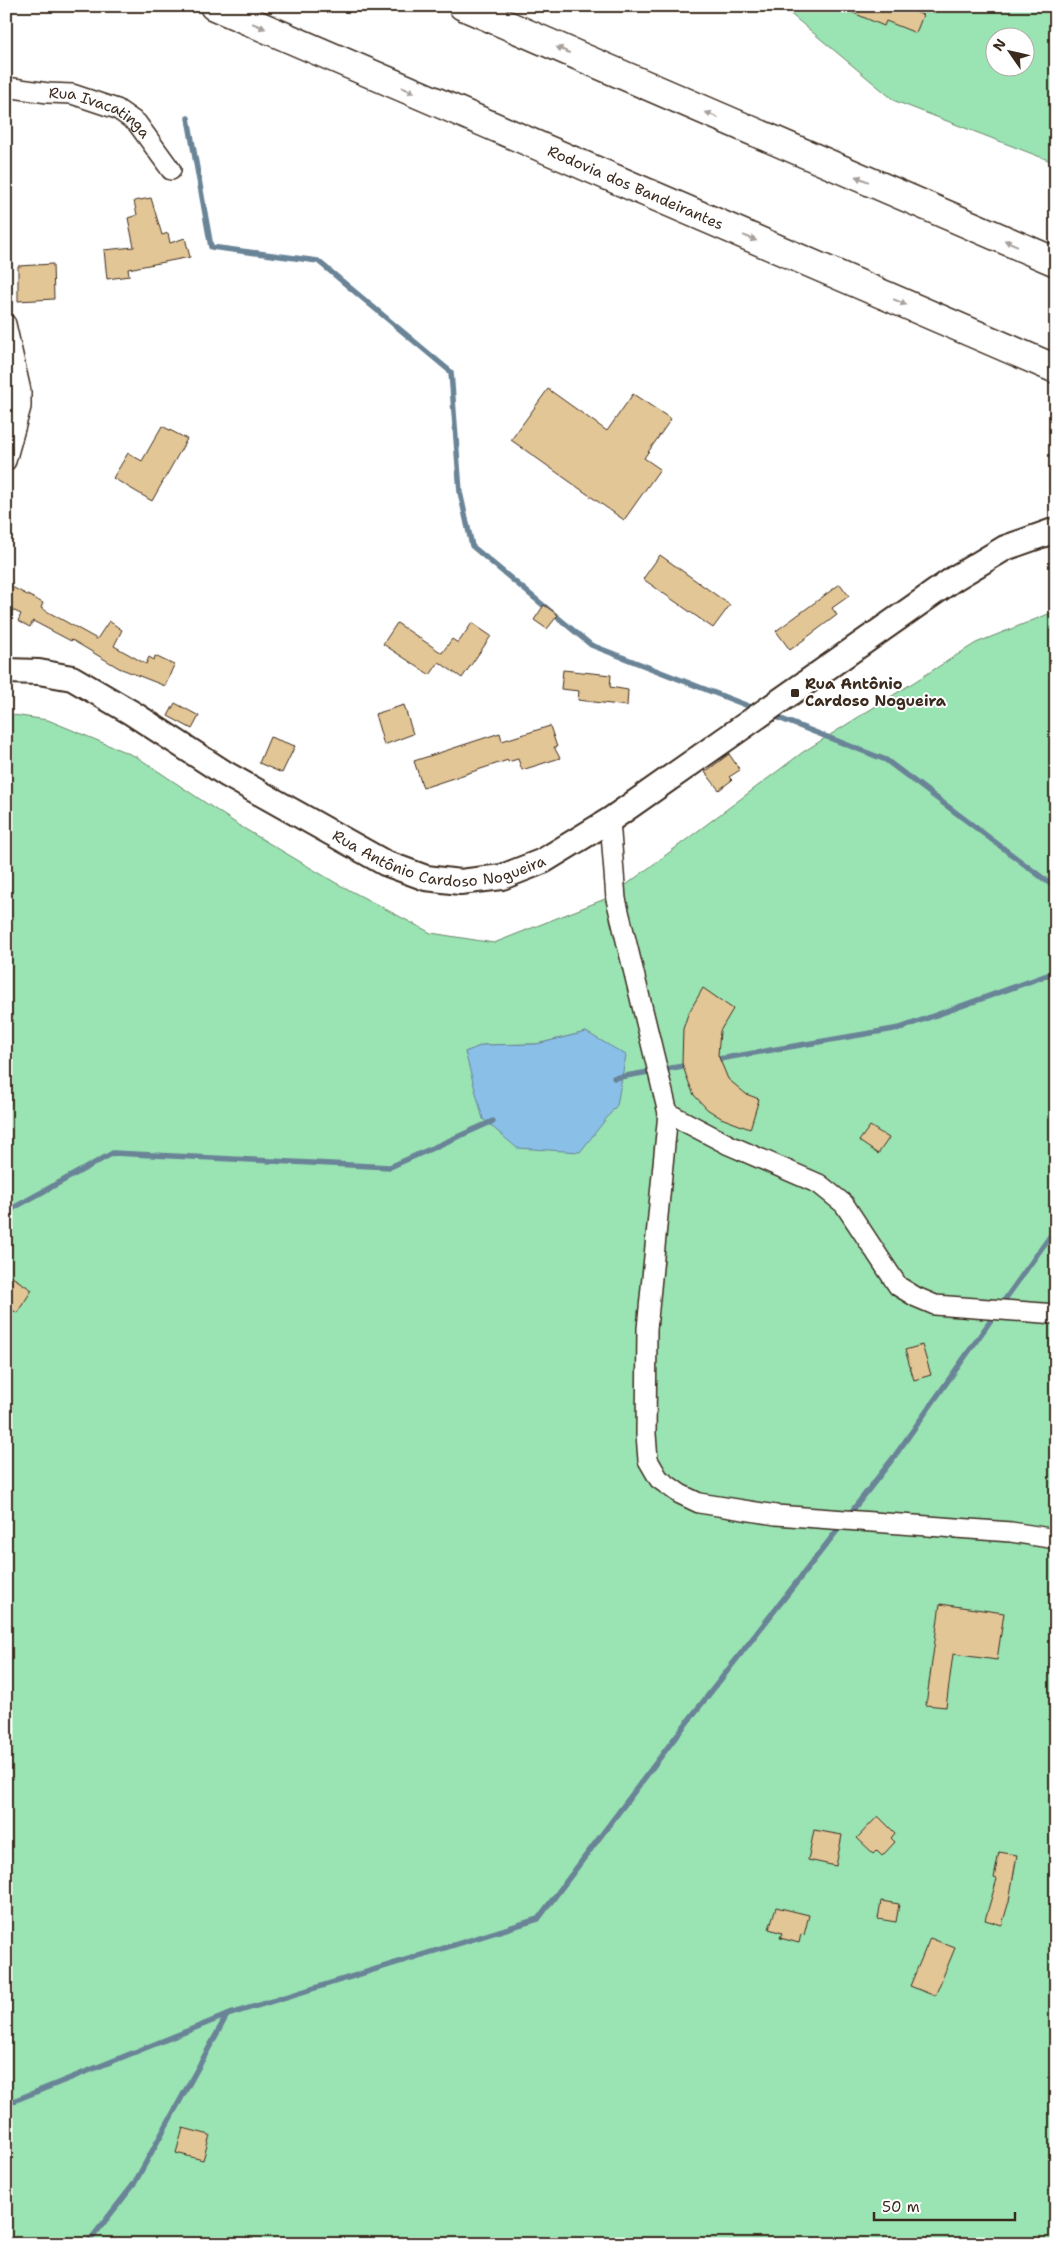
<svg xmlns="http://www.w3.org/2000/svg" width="1062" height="2250" font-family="'Shantell Sans',sans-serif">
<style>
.green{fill:#9ae3b3;stroke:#6a8668;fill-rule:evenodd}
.water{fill:#8ac0e8;stroke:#6a8497}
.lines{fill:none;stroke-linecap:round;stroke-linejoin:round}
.stream{stroke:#6a8497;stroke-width:5.5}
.building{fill:#e2c696;stroke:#3b2a1e}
.minor-casing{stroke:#3b2a1e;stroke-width:22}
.major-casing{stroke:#3b2a1e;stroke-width:28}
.highway-casing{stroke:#3b2a1e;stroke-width:31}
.minor{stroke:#fff;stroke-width:19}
.major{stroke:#fff;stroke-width:24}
.highway{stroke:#fff;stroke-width:28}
.oneway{fill:#a79f9a}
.poi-dot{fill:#3b2a1e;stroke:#fff;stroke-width:2}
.labels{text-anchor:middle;stroke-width:4;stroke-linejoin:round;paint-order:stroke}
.street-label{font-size:15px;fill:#3b2a1e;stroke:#fff}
.poi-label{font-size:15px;font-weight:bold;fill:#3b2a1e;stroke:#fff;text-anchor:start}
</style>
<rect width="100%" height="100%" fill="#fff"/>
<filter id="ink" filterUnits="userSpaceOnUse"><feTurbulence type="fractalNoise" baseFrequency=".02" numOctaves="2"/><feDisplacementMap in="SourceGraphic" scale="10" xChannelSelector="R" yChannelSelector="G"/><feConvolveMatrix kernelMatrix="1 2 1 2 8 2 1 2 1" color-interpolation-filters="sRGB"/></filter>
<g filter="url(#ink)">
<!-- green -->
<g class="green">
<path d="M781,6H1056V163L895,101ZM994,38H1024V68H994Z"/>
<path d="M1056,611V2244H6V714L48,720L137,757L240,826L336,883L431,933L494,943L610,897L803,752L976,643ZM586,1032L474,1078L465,1052L483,1045L537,1044Z"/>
</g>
<!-- water -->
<polygon class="water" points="586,1032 626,1055 617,1105 580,1152 517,1148 483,1119 465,1052 483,1045 537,1044"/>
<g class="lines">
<!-- stream -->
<g class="stream">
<polyline points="188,118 211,247 318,261 451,372 460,492 472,546 591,645 756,709"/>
<polyline points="771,715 886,760 1056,888"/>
<polyline points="713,1060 900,1028 1056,972"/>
<polyline points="614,1078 689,1065"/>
<polyline points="6,1212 113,1153 390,1167 493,1121"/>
<polyline points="1001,1305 1056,1228"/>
<polyline points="848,1516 894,1457 996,1313"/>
<polyline points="6,2104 227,2015 538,1919 674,1739 843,1523"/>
<polyline points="87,2244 134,2184 227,2015"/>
</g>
</g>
<!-- building -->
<g class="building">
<polygon points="837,6 900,6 923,15 916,33 886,21 884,26"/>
<polygon points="151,198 162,235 168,233 170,243 185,238 190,257 128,269 129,276 107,279 104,250 134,247 128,218 137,215 134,201"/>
<polygon points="53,264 54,299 18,301 18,266"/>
<polygon points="548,389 607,431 633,394 671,419 644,458 660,469 624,520 511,440"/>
<polygon points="162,426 187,439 152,501 113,478 128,453 142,461"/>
<polygon points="660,555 730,605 713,628 643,579"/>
<polygon points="6,584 43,603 41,608 97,639 109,621 122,630 114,646 146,664 149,657 154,660 155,656 174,665 165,686 119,668 72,640 71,641 33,621 30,627 18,621 21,614 6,607"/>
<polygon points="840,584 849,596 832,608 837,615 790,650 776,631"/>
<polygon points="544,605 558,615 547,629 534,620"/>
<polygon points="397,623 442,653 452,639 458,643 472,623 491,636 462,678 439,662 430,675 383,644"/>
<polygon points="563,670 611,675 610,687 628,690 627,706 578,700 579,691 561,689"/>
<polygon points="175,703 199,716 192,729 168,716"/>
<polygon points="404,705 413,734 384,745 375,714"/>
<polygon points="550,726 557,747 554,747 560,758 522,770 518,759 508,762 508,760 423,788 414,761 500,733 502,741"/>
<polygon points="270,737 295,746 282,773 259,763"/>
<polygon points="729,754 740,770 729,777 732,780 719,790 705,772"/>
<polygon points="703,988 733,1009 720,1031 718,1055 728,1079 746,1094 759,1099 750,1129 721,1118 707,1109 694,1095 687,1078 682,1063 683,1029 688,1014"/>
<polygon points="870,1126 889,1138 878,1154 859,1141"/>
<polygon points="6,1273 32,1290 17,1313 6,1306"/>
<polygon points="922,1345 931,1375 914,1380 905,1350"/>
<polygon points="940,1604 1004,1613 997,1660 953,1654 946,1707 926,1705"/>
<polygon points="878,1816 895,1833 891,1838 895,1842 882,1856 877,1851 874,1854 857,1838"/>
<polygon points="814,1830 842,1835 836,1866 808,1860"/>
<polygon points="999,1852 1017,1855 1009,1901 1002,1925 985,1920 997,1879 994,1878"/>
<polygon points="881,1901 899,1904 896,1922 878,1919"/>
<polygon points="776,1907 809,1915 804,1935 801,1934 799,1943 780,1938 782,1933 769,1929"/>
<polygon points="930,1938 955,1948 935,1996 910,1986"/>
<polygon points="183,2128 210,2135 203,2160 176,2153"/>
</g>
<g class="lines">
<!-- minor casing -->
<g class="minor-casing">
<g id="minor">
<path id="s1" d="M6,87L48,93L72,94L117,109L137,123L171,170"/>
<polyline points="6,324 21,391 21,407 6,461"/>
<polyline points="610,820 616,899 668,1113 647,1329 646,1434 648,1460 659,1479 680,1494 699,1503 776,1515 1011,1532 1056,1539"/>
<polyline points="668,1113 729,1145 819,1184 844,1204 898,1286 916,1297 935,1305 1056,1314"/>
</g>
</g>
<!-- major casing -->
<g class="major-casing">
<g id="major">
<path id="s2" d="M6,671L39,672L72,678L132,713L226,774L385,863L426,878L460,882L502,877L543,861L610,820L955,578L1005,548L1056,530"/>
</g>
</g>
<!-- highway casing -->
<g class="highway-casing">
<g id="highway">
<path id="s3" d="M214,6L1056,369"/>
<polyline points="463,6 1056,262"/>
</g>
</g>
<!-- minor -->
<use href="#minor" class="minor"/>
<!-- major -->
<use href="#major" class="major"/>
<!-- highway -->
<use href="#highway" class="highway"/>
</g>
<!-- one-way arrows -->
<defs><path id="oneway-solid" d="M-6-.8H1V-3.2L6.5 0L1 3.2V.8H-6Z" transform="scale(1.25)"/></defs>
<g class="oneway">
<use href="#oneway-solid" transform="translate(259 26) rotate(23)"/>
<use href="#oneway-solid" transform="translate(563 50) rotate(-156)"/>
<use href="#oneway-solid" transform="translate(408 90) rotate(23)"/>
<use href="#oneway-solid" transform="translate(712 115) rotate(-156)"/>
<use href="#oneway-solid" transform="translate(862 179) rotate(-157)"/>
<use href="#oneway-solid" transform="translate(750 238) rotate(23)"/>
<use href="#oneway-solid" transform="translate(1011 243) rotate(-157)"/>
<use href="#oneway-solid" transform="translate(900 302) rotate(23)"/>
</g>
</g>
<!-- markers -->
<rect class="poi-dot" x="790" y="688" width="10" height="10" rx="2.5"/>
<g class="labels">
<!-- street labels -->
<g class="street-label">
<text dy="5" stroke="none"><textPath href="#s1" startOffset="99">Rua Ivacatinga</textPath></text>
<text dy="5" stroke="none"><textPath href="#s3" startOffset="459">Rodovia dos Bandeirantes</textPath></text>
<text dy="5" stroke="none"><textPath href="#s2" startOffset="484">Rua Antônio Cardoso Nogueira</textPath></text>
</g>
<!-- poi labels -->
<g class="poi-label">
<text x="805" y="689">Rua Antônio<tspan x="805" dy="17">Cardoso Nogueira</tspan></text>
</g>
</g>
<!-- margin -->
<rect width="1062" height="2250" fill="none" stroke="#fff" stroke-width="25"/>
<rect x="12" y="12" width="1037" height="2225" fill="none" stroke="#3b2a1e" stroke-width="2" filter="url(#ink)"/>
<!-- north arrow -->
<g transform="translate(1010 52) rotate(304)"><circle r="24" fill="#ffffff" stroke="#b1aaa5"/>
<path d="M0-4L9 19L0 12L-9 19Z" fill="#3b2a1e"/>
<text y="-8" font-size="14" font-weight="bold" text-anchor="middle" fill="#3b2a1e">N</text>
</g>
<!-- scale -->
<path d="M874 2212v8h141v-8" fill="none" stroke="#3b2a1e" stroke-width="2.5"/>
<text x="882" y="2212" font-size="15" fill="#3b2a1e" stroke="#ffffff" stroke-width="4" paint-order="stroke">50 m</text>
</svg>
